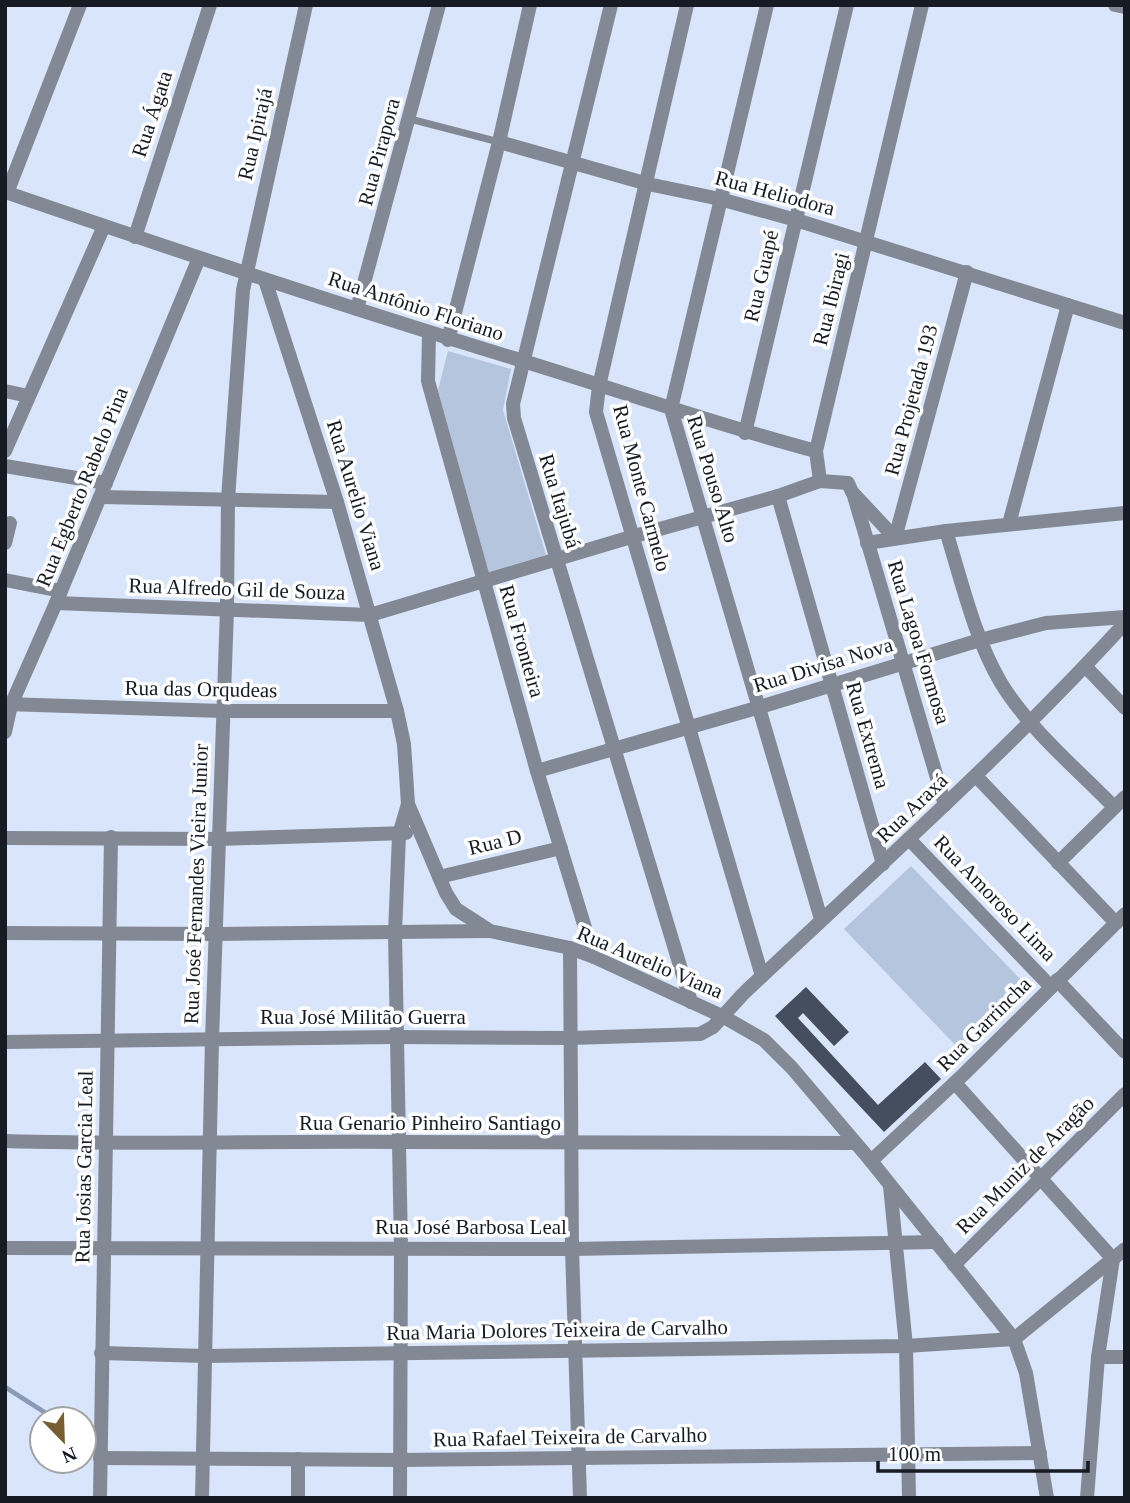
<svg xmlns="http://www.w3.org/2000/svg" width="1130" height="1503" font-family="'Times New Roman',serif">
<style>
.green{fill:#b6c5de}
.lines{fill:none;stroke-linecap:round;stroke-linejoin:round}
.stream{stroke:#899ab5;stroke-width:4.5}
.building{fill:#444e5f}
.lane{stroke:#828995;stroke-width:7}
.street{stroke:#828995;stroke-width:14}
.labels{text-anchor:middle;stroke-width:7;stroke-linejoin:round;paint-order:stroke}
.street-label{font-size:21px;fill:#161a22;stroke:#fff}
</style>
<rect width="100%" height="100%" fill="#d9e5fa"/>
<!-- green -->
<g class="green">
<polygon points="448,351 511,369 503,410 546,555 488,572 438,390"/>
<polygon points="911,866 1028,987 961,1051 844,929"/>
</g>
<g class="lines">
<!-- stream -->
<polyline class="stream" points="5,1387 55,1419"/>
</g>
<!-- building -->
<polygon class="building" points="806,987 849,1032 834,1046 803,1013 798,1018 878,1105 925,1062 941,1079 884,1132 775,1016"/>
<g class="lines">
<!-- lane -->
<polyline class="lane" points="410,119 499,142"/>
<!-- street -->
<g class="street">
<polyline points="611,5 513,404 514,418 691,1002"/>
<polyline points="687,5 599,386 596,412 762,976"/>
<polyline points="767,5 671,409 821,919"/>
<polyline points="1115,5 1125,7"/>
<polyline points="499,142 648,184 720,199 796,220 1125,323"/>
<path d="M5,192C177,251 349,308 523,361C621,391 717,425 816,451"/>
<polyline points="7,193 80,5"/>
<polyline points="135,237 210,5"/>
<polyline points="265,280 337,502 397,711 404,744 408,804 446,893 456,909 490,931 570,948 594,957 722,1016 764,1040 792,1068 871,1161 1014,1339 1026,1373 1047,1498"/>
<polyline points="357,309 439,5"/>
<polyline points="429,334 428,381 537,771 594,957"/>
<polyline points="448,340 499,142 530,5"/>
<polyline points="5,391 28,396"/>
<polyline points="745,433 847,5"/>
<polyline points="5,451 104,226"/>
<polyline points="5,466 106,483"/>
<polyline points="820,481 816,451 922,5"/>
<polyline points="778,496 883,864"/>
<polyline points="854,496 945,805"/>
<polyline points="100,497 337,502"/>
<polyline points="1009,524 1068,305"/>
<path d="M946,531C962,582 974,637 1001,683C1029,729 1077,769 1114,807"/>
<polyline points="895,538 967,272"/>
<polyline points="5,543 10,523"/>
<polyline points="867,543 946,531 1125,513"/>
<polyline points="5,580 61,591"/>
<polyline points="56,603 370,615 631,537 778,496 820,481 848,483 852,492 895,538"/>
<polyline points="1085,666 1125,708"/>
<polyline points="5,704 223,711 397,711"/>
<polyline points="5,732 11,705 56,603 199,258"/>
<polyline points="537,771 760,707 980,640 1046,623 1125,617"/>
<polyline points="976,776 1116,923"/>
<polyline points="5,838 219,839 406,833"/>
<polyline points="909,839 1051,987"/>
<polyline points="1058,863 1125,797"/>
<polyline points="439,877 561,848"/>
<polyline points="5,933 216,934 488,931"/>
<polyline points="570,948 572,1249 580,1498"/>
<polyline points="1057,980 1125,1052"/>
<path d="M5,1042L396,1037L571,1038L700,1034L713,1027L743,994C872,872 1005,754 1125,623"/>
<polyline points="955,1083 1113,1259 1098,1357 1087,1498"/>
<path d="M5,1141C136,1145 267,1141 398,1142C551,1142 703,1143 855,1143"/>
<polyline points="871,1161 964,1074 1125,914"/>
<polyline points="890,1186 906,1346 909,1498"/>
<polyline points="5,1248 572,1249 937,1242"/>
<polyline points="954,1265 1125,1094"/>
<polyline points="1014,1339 1125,1249"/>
<polyline points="101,1353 205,1356 906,1346 1014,1339"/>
<polyline points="1098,1357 1125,1357"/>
<polyline points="100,1458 400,1460 1040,1453"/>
<polyline points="298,1459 298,1498"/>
<polyline points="100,1498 111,837"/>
<polyline points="202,1498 212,1040 227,609 228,499 243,290 306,5"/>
<polyline points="400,1498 401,1248 395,933 399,835 408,804"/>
</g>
</g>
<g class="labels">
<!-- street labels -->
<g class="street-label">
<text transform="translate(152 114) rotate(-72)" y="7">Rua Ágata</text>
<text transform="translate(255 134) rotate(-77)" y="7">Rua Ipirajá</text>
<text transform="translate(379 152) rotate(-75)" y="7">Rua Pirapora</text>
<text transform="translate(775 193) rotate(15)" y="7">Rua Heliodora</text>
<text transform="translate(761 276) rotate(-77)" y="7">Rua Guapé</text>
<text transform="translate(831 299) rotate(-76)" y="7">Rua Ibiragi</text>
<text transform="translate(416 306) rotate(18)" y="7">Rua Antônio Floriano</text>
<text transform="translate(911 400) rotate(-75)" y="7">Rua Projetada 193</text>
<text transform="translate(713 479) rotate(73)" y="7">Rua Pouso Alto</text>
<text transform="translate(82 487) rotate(-68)" y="7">Rua Egberto Rabelo Pina</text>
<text transform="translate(642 488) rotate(75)" y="7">Rua Monte Carmelo</text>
<text transform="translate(356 495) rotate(73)" y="7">Rua Aurelio Viana</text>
<text transform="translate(560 501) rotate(73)" y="7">Rua Itajubá</text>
<text transform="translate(237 589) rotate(2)" y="7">Rua Alfredo Gil de Souza</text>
<text transform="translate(522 641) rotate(74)" y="7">Rua Fronteira</text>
<text transform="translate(919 642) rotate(73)" y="7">Rua Lagoa Formosa</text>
<text transform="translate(823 665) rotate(-17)" y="7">Rua Divisa Nova</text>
<text transform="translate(201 689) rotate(1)" y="7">Rua das Orqudeas</text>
<text transform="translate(868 735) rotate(74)" y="7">Rua Extrema</text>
<text transform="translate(912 808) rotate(-44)" y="7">Rua Araxá</text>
<text transform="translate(495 842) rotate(-14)" y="7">Rua D</text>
<text transform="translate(196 884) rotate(-88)" y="7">Rua José Fernandes Vieira Junior</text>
<text transform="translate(995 898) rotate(46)" y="7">Rua Amoroso Lima</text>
<text transform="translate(650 962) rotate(23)" y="7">Rua Aurelio Viana</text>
<text x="363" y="1024">Rua José Militão Guerra</text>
<text transform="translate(984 1024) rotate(-45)" y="7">Rua Garrincha</text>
<text x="430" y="1130">Rua Genario Pinheiro Santiago</text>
<text transform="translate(1025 1165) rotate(-45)" y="7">Rua Muniz de Aragão</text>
<text transform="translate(84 1167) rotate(-89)" y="7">Rua Josias Garcia Leal</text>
<text x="471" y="1234">Rua José Barbosa Leal</text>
<text transform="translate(557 1330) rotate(-1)" y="7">Rua Maria Dolores Teixeira de Carvalho</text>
<text transform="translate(570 1437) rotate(-1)" y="7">Rua Rafael Teixeira de Carvalho</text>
</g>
</g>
<!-- border -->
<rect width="1130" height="1503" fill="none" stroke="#161a22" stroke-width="14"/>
<!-- north arrow -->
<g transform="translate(63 1440) rotate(157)"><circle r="33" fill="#ffffff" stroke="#a2a3a7" stroke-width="2"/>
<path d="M0-5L12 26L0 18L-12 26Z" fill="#775d2f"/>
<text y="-10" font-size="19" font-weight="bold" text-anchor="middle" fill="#161a22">N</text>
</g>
<!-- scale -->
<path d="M878 1461v10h210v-10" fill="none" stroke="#161a22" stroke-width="3.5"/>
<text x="888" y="1461" font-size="21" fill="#161a22" stroke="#ffffff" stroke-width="5" paint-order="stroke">100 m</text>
</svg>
